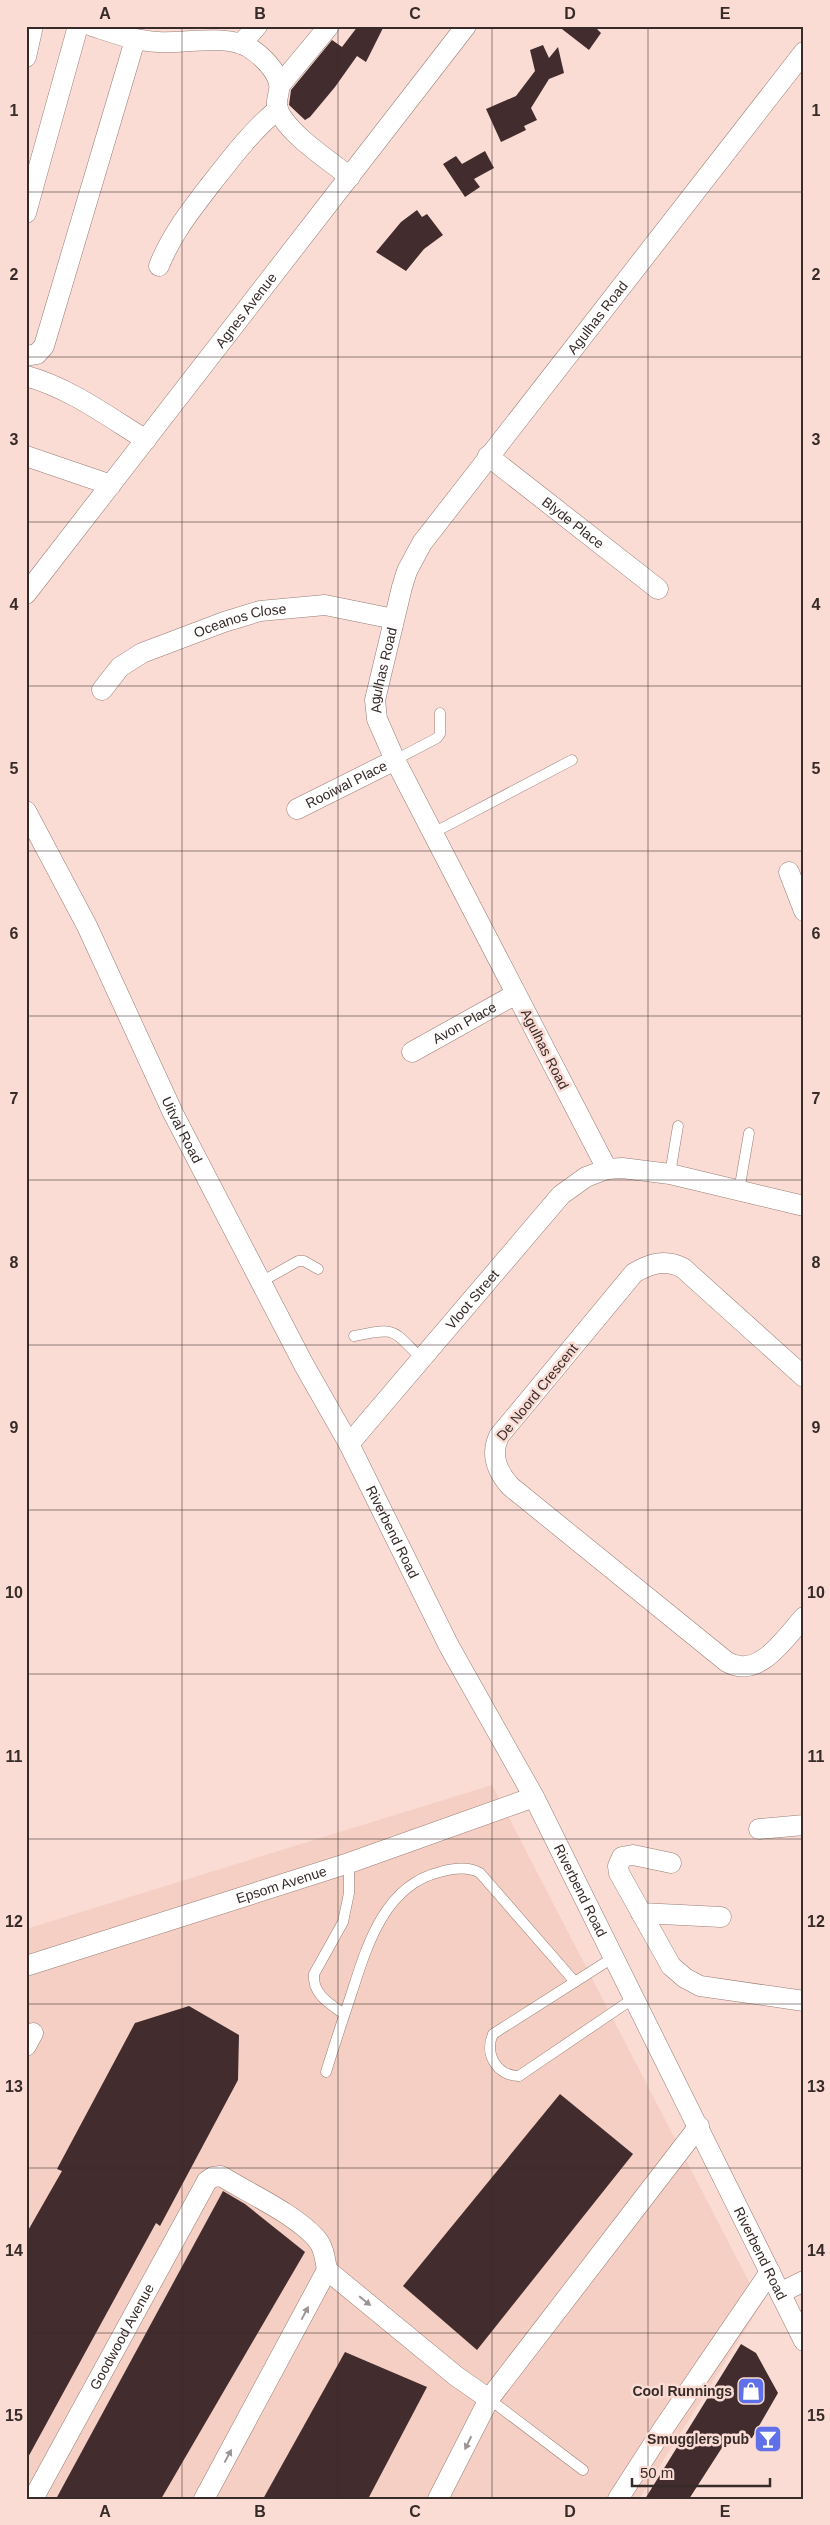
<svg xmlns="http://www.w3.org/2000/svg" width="830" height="2525" font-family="Helvetica,sans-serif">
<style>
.built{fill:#f5cfc4}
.building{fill:#432c2e}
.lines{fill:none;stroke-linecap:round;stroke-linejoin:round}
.service-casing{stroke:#977c74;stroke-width:11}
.minor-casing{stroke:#977c74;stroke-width:21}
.service{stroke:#fff;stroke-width:10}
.minor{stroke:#fff;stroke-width:20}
.oneway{fill:#9a9594}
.grid{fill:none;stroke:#362b28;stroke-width:1;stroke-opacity:0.55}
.labels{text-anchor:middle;stroke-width:5;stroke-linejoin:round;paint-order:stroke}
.street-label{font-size:14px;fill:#362b28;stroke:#fadcd4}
.poi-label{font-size:14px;font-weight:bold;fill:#362b28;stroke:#fadcd4;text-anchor:end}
.neatline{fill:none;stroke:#362b28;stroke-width:2}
.grid-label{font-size:16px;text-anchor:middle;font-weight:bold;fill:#362b28}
</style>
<rect width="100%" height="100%" fill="#fadcd4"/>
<!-- built -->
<polygon class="built" points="492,1785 761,2305 639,2499 26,2499 26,1929"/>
<!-- building -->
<g class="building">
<polygon points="358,26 384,26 366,62 357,56 335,87 310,117 305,120 289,105 291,90 332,40 342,47"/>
<polygon points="558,26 594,26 601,33 589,50"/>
<polygon points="543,45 549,58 558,47 564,73 549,79 531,108 537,120 524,126 526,130 501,142 486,109 516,96 535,71 530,50"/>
<polygon points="485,151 494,168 474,179 480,187 465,197 443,164 456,156 462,164"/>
<polygon points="417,210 422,217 427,214 443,235 424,249 406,271 376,252 401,222"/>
<polygon points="189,2006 239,2035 238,2080 160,2226 156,2223 26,2461 26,2234 62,2171 57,2169 135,2023"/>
<polygon points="560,2094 633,2154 477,2350 403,2286"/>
<polygon points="223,2191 245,2204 305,2252 161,2499 56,2499"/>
<polygon points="741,2344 756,2353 778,2393 752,2438 725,2443 689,2499 645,2499"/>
<polygon points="345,2352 427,2387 368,2499 263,2499"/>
</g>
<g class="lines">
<!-- service casing -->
<g class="service-casing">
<g id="service">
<polyline points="395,760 437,738 440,734 440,713"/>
<polyline points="433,833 572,760"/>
<polyline points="670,1174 678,1126"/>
<polyline points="739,1191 749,1133"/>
<polyline points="261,1282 298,1261 304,1261 318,1269"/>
<path d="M354,1336C398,1327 391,1329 422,1359"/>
<path d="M614,1957L493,2034C484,2054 497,2076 519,2076L634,1998"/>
<path d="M344,2014C330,2004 312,1994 314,1974L343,1922L349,1893V1863"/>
<path d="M326,2072C334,2046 343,2019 352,1992C367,1945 385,1885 440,1872C454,1868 468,1866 480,1873L575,1982"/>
<polyline points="489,2399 583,2470"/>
</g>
</g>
<!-- minor casing -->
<g class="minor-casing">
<g id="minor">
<path d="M92,26C114,33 135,41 158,42C182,44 227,34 248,47C260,54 277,70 279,84C281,92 274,101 278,110C289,135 329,160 350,177"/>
<polyline points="241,44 257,26"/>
<polyline points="26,57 33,26"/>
<polyline points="280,85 329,26"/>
<polyline points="26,213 78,26"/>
<path d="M159,266C171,235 191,210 211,184C232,157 251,132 278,109"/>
<polyline points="26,356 37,354 44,346 135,40"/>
<path d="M26,376C70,388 107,416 146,440"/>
<polyline points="26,456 111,485"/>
<path id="s1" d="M488,456L658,589"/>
<path id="s2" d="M26,594L466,26"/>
<path id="s3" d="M102,690L120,667L142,653L224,622L260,611L325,605L394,619"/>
<path id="s4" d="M297,809L395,760"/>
<path id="s5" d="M26,811L87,926L173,1113L304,1365L349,1444L449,1646L534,1797L804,2341"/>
<polyline points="789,872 804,911"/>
<path id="s6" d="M412,1052L516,994"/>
<path id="s7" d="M607,1169L395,760L377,719L375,700L402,587L407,571L422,543L804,52"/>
<path d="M804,1377L683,1268C666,1259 651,1263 634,1273L499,1436C490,1455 497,1471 510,1486L727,1662C759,1680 785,1638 804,1617"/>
<path id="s8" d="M349,1444L561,1195L586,1177L607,1169L622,1168L670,1174L804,1206"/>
<polyline points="759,1829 804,1825"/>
<polyline points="671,1863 633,1855 622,1857 618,1866 619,1873 671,1966 685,1978 700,1986 804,2001"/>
<polyline points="641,1913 721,1917"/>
<path id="s9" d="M26,1966L349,1863L534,1797"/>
<polyline points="26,2046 33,2033"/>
<polyline points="327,2270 456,2376 489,2399"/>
<polyline points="780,2293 804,2281"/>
<path id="s10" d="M33,2499L207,2181L213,2177L221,2176C250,2194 293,2213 316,2238C324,2247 325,2259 327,2270L204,2499"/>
<polyline points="438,2499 489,2399 699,2126"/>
<polyline points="618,2499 663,2429 770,2272"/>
</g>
</g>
<!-- service -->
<use href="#service" class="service"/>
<!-- minor -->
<use href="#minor" class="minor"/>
</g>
<!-- one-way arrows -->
<defs><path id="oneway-solid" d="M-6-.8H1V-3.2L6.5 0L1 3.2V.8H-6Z" transform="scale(1.25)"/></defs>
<g class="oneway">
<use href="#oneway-solid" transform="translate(365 2301) rotate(39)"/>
<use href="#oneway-solid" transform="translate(305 2313) rotate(-62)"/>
<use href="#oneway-solid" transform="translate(468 2443) rotate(116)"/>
<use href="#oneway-solid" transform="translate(228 2456) rotate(-62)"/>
</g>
<!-- grid -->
<path class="grid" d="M182,26V2499M338,26V2499M492,26V2499M648,26V2499M26,192H804M26,357H804M26,522H804M26,686H804M26,851H804M26,1016H804M26,1180H804M26,1345H804M26,1510H804M26,1674H804M26,1839H804M26,2004H804M26,2168H804M26,2333H804"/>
<!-- icons -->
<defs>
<g id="shop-square" transform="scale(1.4375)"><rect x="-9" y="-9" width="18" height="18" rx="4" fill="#5f70e8" stroke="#fadcd4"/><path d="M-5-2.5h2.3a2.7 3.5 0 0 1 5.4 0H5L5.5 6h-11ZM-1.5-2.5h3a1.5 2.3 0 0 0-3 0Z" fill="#fff"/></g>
<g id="bar-square" transform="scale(1.4375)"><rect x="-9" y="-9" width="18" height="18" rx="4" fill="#5f70e8" stroke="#fadcd4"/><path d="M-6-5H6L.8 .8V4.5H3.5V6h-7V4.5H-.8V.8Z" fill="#fff"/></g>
</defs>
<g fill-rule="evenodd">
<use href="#shop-square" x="751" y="2391"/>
<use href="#bar-square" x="768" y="2439"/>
</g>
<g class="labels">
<!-- street labels -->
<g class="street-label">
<text dy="5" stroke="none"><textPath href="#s2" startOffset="359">Agnes Avenue</textPath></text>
<text dy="5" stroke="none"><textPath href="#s7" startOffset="975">Agulhas Road</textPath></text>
<text dy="5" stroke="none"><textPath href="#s1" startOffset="108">Blyde Place</textPath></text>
<text dy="5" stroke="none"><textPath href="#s3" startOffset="159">Oceanos Close</textPath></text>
<text dy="5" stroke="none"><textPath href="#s7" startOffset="555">Agulhas Road</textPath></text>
<text dy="5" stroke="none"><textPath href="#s4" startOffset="55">Rooiwal Place</textPath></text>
<text dy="5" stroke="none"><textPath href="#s6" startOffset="60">Avon Place</textPath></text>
<text transform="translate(545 1049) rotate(63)" y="5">Agulhas Road</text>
<text dy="5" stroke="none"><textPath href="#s5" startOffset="355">Uitval Road</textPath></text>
<text dy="5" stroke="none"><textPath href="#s8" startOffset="190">Vloot Street</textPath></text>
<text transform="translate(537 1392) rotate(-51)" y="5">De Noord Crescent</text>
<text dy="5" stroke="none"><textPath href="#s5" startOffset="809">Riverbend Road</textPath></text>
<text dy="5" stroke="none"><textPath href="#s9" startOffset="268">Epsom Avenue</textPath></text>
<text dy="5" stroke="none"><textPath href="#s5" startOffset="1214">Riverbend Road</textPath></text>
<text dy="5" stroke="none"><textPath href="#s5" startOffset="1619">Riverbend Road</textPath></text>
<text dy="5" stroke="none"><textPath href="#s10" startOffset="185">Goodwood Avenue</textPath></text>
</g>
<!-- poi labels -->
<g class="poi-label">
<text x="732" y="2396">Cool Runnings</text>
<text x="749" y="2444">Smugglers pub</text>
</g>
</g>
<!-- border -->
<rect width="830" height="2525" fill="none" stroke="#fadcd4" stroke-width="55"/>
<!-- scale -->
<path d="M632 2478v8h138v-8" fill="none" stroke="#362b28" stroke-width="2.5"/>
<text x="640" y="2478" font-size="15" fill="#362b28" stroke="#fadcd4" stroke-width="4" paint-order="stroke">50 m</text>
<rect x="28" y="28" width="774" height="2470" class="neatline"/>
<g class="grid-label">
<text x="105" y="19">A</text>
<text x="260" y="19">B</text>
<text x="415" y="19">C</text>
<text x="570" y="19">D</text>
<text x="725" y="19">E</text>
<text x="14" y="116">1</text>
<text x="816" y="116">1</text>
<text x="14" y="280">2</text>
<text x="816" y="280">2</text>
<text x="14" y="445">3</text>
<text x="816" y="445">3</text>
<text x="14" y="610">4</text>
<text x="816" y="610">4</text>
<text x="14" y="774">5</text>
<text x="816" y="774">5</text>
<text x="14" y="939">6</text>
<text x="816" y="939">6</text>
<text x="14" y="1104">7</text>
<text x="816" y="1104">7</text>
<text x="14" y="1268">8</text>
<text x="816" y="1268">8</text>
<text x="14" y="1433">9</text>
<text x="816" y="1433">9</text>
<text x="14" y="1598">10</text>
<text x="816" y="1598">10</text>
<text x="14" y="1762">11</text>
<text x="816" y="1762">11</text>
<text x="14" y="1927">12</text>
<text x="816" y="1927">12</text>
<text x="14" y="2092">13</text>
<text x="816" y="2092">13</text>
<text x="14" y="2256">14</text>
<text x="816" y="2256">14</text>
<text x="14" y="2421">15</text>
<text x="816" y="2421">15</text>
<text x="105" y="2517">A</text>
<text x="260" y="2517">B</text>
<text x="415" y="2517">C</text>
<text x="570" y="2517">D</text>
<text x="725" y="2517">E</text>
</g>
</svg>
